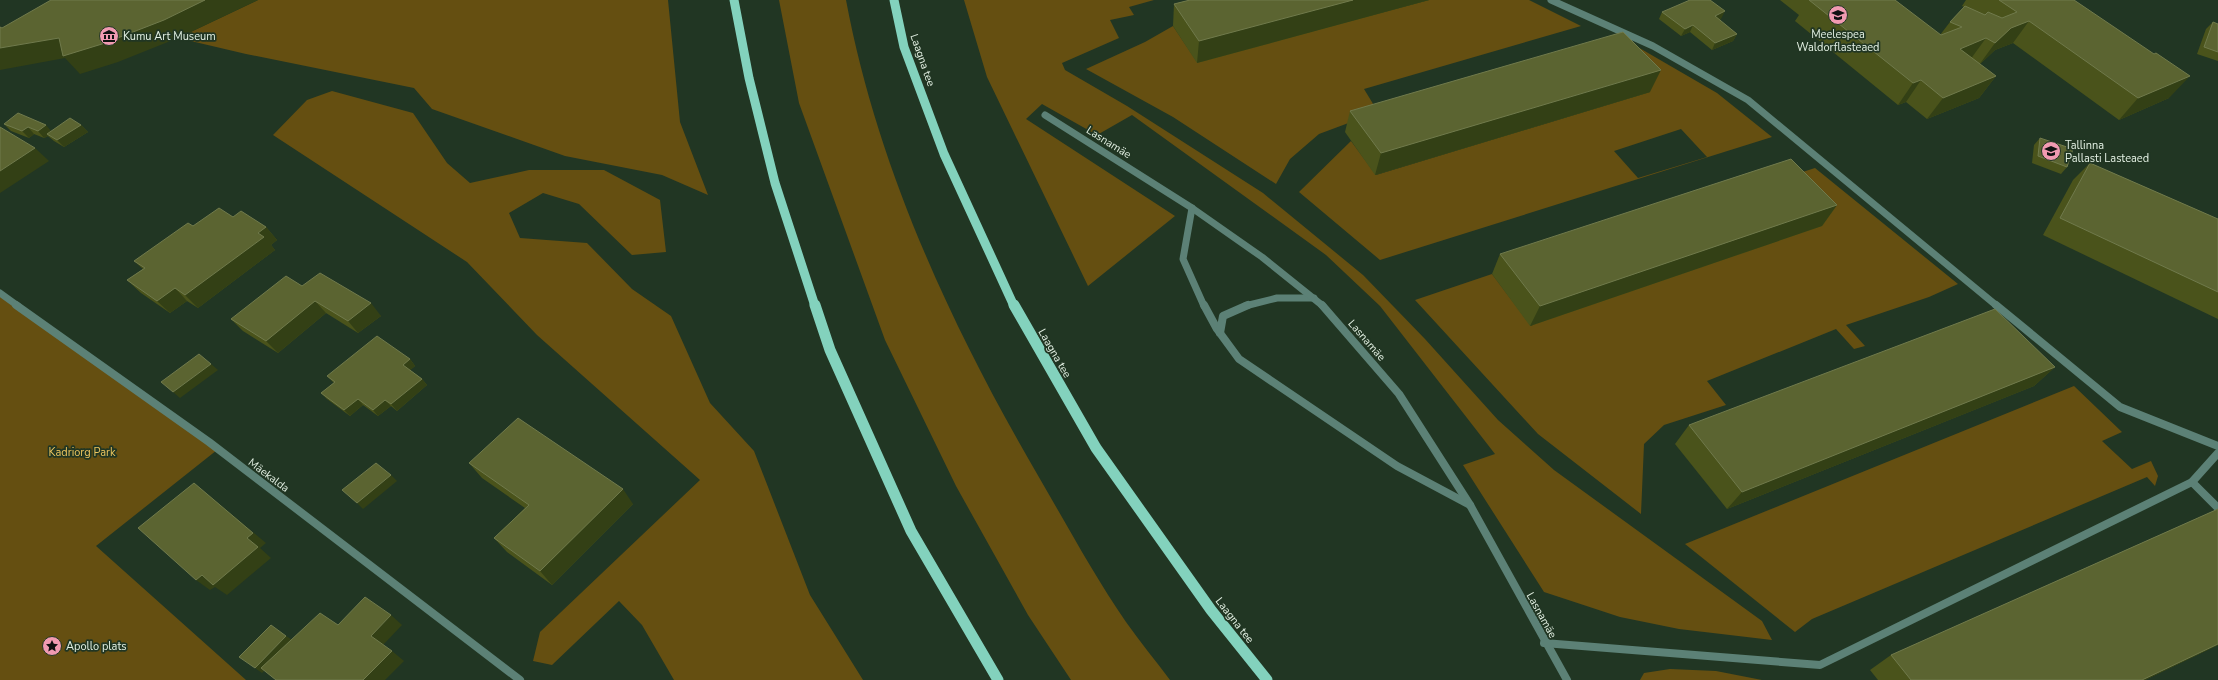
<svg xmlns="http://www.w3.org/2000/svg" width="2218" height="680" font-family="'Nunito Sans',sans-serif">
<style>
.green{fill:#654f11;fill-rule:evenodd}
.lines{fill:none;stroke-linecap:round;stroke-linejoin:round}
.lane-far1{stroke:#5c8176;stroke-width:7}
.lane{stroke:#5c8176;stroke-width:8}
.street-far1{stroke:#5c8176;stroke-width:7}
.street{stroke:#5c8176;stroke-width:8}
.primary-far1{stroke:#83d2bd;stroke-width:9}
.primary{stroke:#83d2bd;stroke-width:11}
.wall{fill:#4a531b}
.shaded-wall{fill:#334015}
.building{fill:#5b6431;stroke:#707a4c}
.labels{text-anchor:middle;stroke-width:3.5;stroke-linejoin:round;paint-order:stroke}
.poi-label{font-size:11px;fill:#e3f0e3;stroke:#213623;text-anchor:start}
.street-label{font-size:11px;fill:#e3f0e3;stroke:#213623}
.park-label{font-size:11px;fill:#ecc55e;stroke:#213623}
</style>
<rect width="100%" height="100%" fill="#213623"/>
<!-- green -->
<g class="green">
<polygon points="258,0 668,0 680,122 708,195 662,175 565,156 432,109 414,88 246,54 178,38"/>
<path d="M779,0H846C878,170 953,330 1040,479C1068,527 1095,577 1126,622C1140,642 1156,661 1170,680H1071L1028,615L956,486L885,340L799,103Z"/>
<polygon points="964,0 1154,0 1129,7 1134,15 1110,20 1119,38 1062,63 1065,70 1127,106 1263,193 1363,275 1425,339 1498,420 1554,470 1762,621 1772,640 1679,629 1620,617 1544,592 1463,465 1495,454 1380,306 1326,255 1132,115 1097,135 1042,104 1026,119 1175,216 1088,286 987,77"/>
<polygon points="1429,0 1529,0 1581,26 1364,89 1378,112 1319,134 1290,159 1276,184 1173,117 1086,69 1145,42 1173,26 1197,62"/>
<path d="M1636,46L1717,93L1772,137L1380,260L1299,192L1351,141L1376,175L1650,92ZM1681,129L1707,157L1638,178L1614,151Z"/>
<polygon points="332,91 413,113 447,163 470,183 529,170 604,170 660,200 666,252 632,255 579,204 543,193 509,213 520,238 587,243 632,289 671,316 710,403 754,451 810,595 863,680 674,680 642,625 619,601 552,665 533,661 540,632 700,480 537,335 467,262 273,135 307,100"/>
<polygon points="1815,168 1958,284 1929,297 1846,325 1865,346 1854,349 1836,329 1707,381 1726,405 1664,425 1644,444 1641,514 1538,434 1415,300 1492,274 1531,326 1778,180"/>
<polygon points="0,293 217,450 96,546 246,680 0,680"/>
<polygon points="2074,386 2122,432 2102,441 2132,469 2151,461 2158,476 2155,486 2147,477 1812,619 1795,632 1685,544"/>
<polygon points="1670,669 1716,671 1762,680 1640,680 1644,673"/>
</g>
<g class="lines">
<!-- lane-far1 -->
<g class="lane-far1">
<polyline points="1192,208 1183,259 1204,306"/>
<polyline points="1245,306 1277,298 1314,298"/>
</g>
<!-- lane -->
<g class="lane">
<polyline points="1204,305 1217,329 1239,359 1397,466 1470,505"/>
<polyline points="1220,333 1223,316 1248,305"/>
</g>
<!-- street-far1 -->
<g class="street-far1">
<polyline points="1551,0 1653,46 1748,100 1997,306"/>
<polyline points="1045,115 1192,208 1262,257 1323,306"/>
<polyline points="0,293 18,306"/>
</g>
<!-- street -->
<g class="street">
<polyline points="16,305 209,442 520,680"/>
<polyline points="1322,305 1399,394 1470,505 1567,680"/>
<polyline points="1996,305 2120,407 2218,446"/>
<polyline points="2192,482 2218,508"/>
<polyline points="1544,643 1820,665 2192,482 2218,453"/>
</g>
<!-- primary-far1 -->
<g class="primary-far1">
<polyline points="734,0 749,78 775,183 815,306"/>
<polyline points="894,0 904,47 944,154 1014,306"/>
</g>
<!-- primary -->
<g class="primary">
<polyline points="815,305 830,350 911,531 998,680"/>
<polyline points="1014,305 1096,448 1211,610 1267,680"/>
</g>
</g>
<!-- wall -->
<g class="wall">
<polygon points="1190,0 1429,0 1197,63 1173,26 1174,4"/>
<polygon points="1780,0 1895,0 1940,35 1950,22 1964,7 1962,6 1966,0 2074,0 2169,98 2119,120 2013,43 1995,50 1980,64 1996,76 1979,98 1927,119 1906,102 1898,105 1795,21 1799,15"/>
<polygon points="1662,12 1721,19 1719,20 1737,34 1733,41 1712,50 1690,32 1681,36 1659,19"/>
<polygon points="2213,22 2218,24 2218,61 2197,54 2206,29"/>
<polygon points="1650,92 1375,175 1345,132 1350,111"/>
<polygon points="4,124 51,131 81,125 88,132 64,147 54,141 48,136 44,138 34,134 29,138 11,131"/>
<polygon points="2040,138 2067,167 2061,174 2032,163 2034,145"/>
<polygon points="2090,163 2218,219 2218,319 2043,235 2073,180"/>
<polygon points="1837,205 1822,226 1530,326 1492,274 1500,254"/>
<polygon points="233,217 266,227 277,240 271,245 275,250 198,308 187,301 170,313 141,293 127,280 143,269 134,261 193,226"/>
<polygon points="302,286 381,316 358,333 326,313 278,353 243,331 231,319"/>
<polygon points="410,359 415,366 410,370 422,379 427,385 397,411 391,406 378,416 363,405 350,416 327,399 321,393 334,383 327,376"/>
<polygon points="2055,367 2034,386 1727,509 1675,444 1689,425"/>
<polygon points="469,463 633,504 552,585 507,552 494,538 525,508 482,478"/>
<polygon points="2218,509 2218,645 2145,680 1878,680 1870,670 1891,655"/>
</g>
<!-- shaded-wall -->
<g class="shaded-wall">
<polygon points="205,0 258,0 178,38 118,62 80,74 65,58 0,70 0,48 59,38"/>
<polygon points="1353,0 1429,0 1197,63 1199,41"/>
<polygon points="1725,11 1721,19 1711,23 1715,16"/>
<polygon points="2029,21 2013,43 1995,50 1979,65 1995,43 2011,28"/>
<polygon points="1693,25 1690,32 1681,36 1685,29"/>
<polygon points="1737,34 1733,41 1712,50 1715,43"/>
<polygon points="1986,38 1970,60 1960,49"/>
<polygon points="1661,70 1650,92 1375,175 1381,153"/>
<polygon points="1996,76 1979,98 1927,119 1943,98"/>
<polygon points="2190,76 2169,98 2119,120 2138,98"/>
<polygon points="1921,80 1906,102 1898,105 1913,83"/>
<polygon points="46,125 52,132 47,134 48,136 44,138 38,131"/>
<polygon points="81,125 88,132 64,147 57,140"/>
<polygon points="28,127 34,134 29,138 22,131"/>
<polygon points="35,148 49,161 0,193 0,171"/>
<polygon points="1837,205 1822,226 1530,326 1540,306"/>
<polygon points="266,227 277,240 271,245 275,250 198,308 185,295 258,233"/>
<polygon points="175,288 187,301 170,313 157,301"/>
<polygon points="315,301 326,313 278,353 266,341"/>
<polygon points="371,303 381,316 358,333 348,321"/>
<polygon points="410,359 415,366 409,371 403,365"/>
<polygon points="211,364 218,370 180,398 173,392"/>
<polygon points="2055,367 2034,386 1727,509 1742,492"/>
<polygon points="422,379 427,385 397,411 391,404"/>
<polygon points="358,399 363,405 350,416 344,410"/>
<polygon points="385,400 391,406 378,416 373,410"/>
<polygon points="391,475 397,481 363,509 357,503"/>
<polygon points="194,483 266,543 260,548 271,558 227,595 215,587 210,590 196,580 247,538"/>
<polygon points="623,489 633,504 552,585 540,571"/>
<polygon points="391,615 402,625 383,645 371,636"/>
<polygon points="286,636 294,641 262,673 255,668"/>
<polygon points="2218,644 2218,645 2145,680 2142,680"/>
<polygon points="392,651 404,661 385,680 363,680"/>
</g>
<!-- building -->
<g class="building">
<polygon points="51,0 205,0 164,20 102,44 63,56 59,38 0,48 0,27 2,28"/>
<polygon points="1190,0 1353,0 1199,41 1174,4"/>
<polygon points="1690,0 1710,0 1725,11 1715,16 1737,34 1715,43 1693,25 1685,29 1662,12"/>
<polygon points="1809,0 1895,0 1941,35 1962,27 1950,22 1965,6 1985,15 1988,12 2002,18 2017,12 1999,0 2074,0 2154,54 2156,53 2190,76 2138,98 2029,21 2011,28 1995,43 1986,38 1960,49 1996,76 1943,98 1921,80 1913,83"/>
<polygon points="2213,22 2218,24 2218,52 2204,47"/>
<polygon points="1623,32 1661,70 1381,153 1350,111"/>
<polygon points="18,113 46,125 38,131 28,127 22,131 4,124"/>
<polygon points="70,118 81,125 57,140 47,134"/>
<polygon points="0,127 35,148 0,171"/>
<polygon points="2040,138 2073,149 2067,167 2038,156"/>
<polygon points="1791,159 1837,205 1540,306 1500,254"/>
<polygon points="2090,163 2218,219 2218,292 2060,218"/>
<polygon points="219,208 233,217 241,211 266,227 258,233 264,237 185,295 175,288 157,301 127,280 145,268 134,261 188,223 193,226"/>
<polygon points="320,273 371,303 348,321 315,301 266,341 231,319 286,276 302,286"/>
<polygon points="1995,309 2055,367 1742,492 1689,425"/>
<polygon points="377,336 410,359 403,365 422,379 391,404 385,400 373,410 358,399 344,410 321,393 335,382 327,376"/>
<polygon points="199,354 211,364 173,392 161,382"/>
<polygon points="518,418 623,489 540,571 494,538 529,505 469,463"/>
<polygon points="376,463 391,475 357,503 342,490"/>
<polygon points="194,483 253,533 247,538 258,547 213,585 202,575 196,580 138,528"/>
<polygon points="2218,509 2218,644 2142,680 1911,680 1891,655"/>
<polygon points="365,597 391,615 371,636 392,651 363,680 276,680 261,668 320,613 338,625"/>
<polygon points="271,625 286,636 255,668 239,657"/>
</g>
<!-- icons -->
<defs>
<g id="school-disc" transform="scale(1)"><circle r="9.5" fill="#f19ab1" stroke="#213623"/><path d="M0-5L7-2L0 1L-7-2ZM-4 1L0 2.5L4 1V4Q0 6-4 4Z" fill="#111"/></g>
<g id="museum-disc" transform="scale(1)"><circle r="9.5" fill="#f19ab1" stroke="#213623"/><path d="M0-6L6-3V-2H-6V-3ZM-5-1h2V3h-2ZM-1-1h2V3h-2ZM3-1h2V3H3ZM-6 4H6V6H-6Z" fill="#111"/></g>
<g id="sight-disc" transform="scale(1)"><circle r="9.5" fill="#f19ab1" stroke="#213623"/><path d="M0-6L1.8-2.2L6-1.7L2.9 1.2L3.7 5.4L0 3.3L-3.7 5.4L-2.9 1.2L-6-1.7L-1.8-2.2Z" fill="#111"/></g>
</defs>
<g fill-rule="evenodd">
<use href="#school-disc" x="1838" y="15"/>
<use href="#museum-disc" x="109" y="36"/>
<use href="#school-disc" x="2051" y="151"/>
<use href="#sight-disc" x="52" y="646"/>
</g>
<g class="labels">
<!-- poi labels -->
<g class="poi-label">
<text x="1838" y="38" text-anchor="middle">Meelespea<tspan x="1838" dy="13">Waldorflasteaed</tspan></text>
<text x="123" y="40">Kumu Art Museum</text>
<text x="2065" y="149">Tallinna<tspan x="2065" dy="13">Pallasti Lasteaed</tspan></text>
<text x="66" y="650">Apollo plats</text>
</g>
<!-- street labels -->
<g class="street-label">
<text transform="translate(923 60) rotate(71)" y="4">Laagna tee</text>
<text transform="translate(1109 142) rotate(32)" y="4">Lasnamäe</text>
<text transform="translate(1367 340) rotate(49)" y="4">Lasnamäe</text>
<text transform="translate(1055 353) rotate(60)" y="4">Laagna tee</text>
<text transform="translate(269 475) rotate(37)" y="4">Mäekalda</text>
<text transform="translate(1542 615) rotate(61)" y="4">Lasnamäe</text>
<text transform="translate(1235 620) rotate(52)" y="4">Laagna tee</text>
</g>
<!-- park labels -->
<g class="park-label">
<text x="82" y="456">Kadriorg Park</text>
</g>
</g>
</svg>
